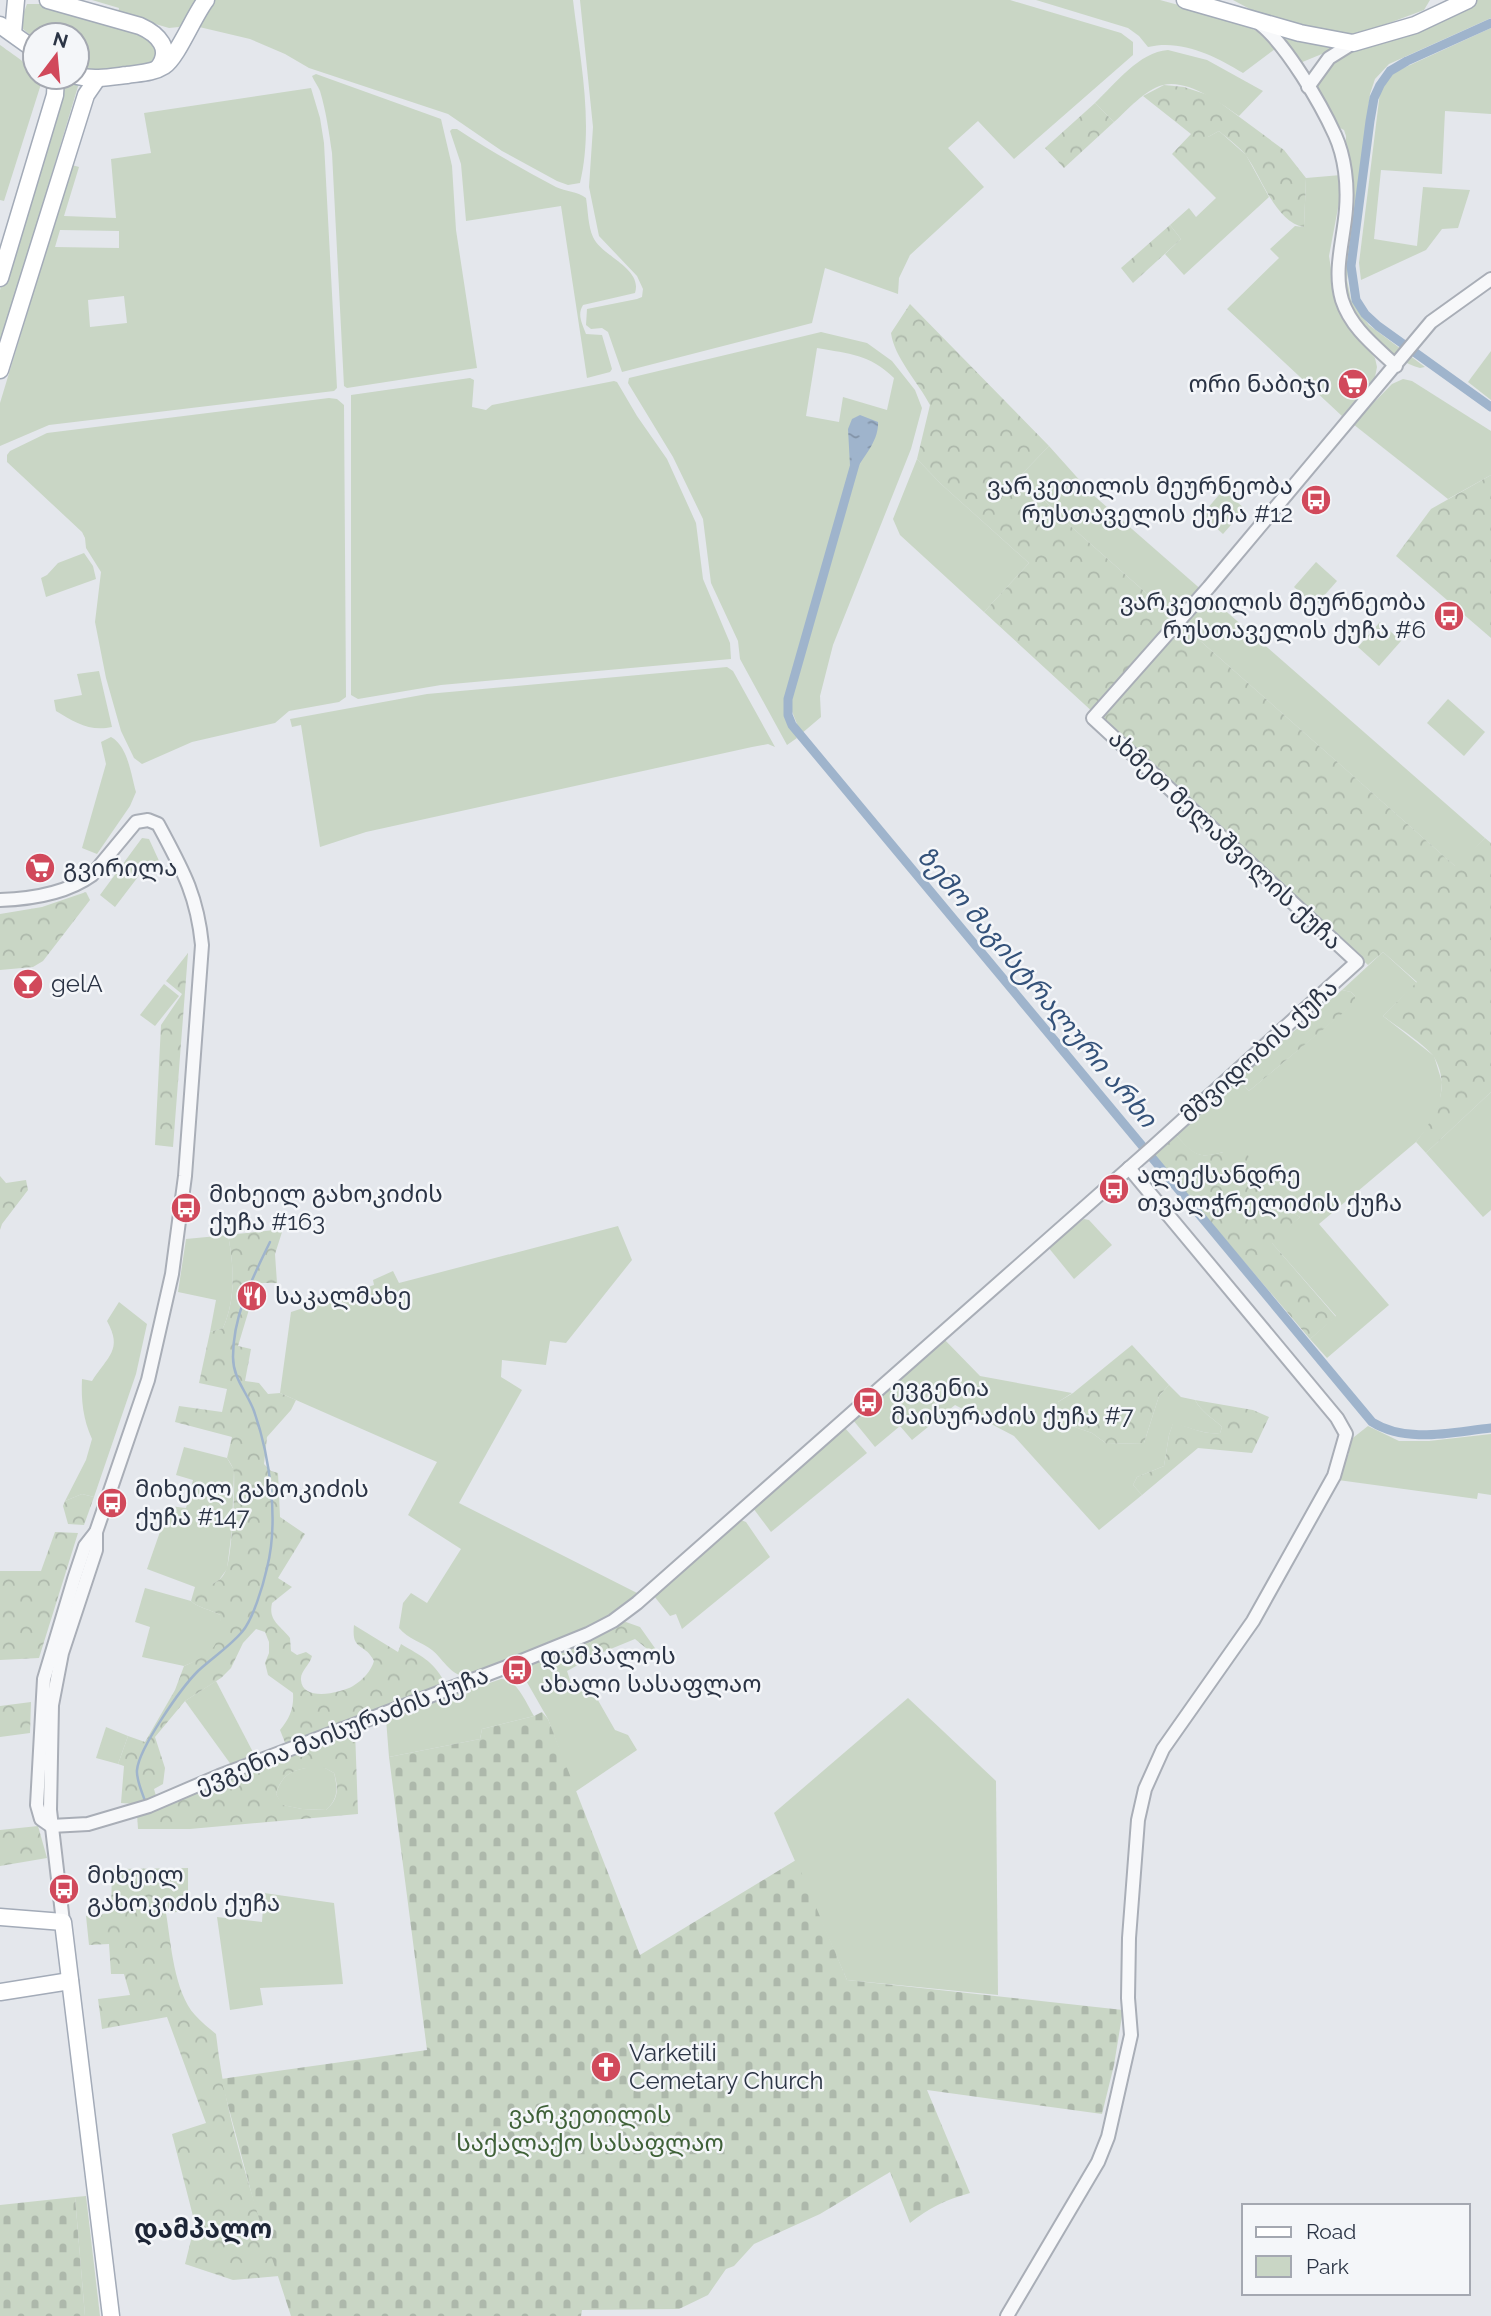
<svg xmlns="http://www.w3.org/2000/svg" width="1491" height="2316" font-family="Raleway,'Noto Sans Georgian',sans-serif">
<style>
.green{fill:#c9d6c5;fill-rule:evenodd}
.forest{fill:url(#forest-crowns);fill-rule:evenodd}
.cemetery{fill:url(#cemetery-stones)}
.water{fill:url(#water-ripples)}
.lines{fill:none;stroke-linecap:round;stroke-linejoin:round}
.stream{stroke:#9fb4cc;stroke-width:2.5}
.canal{stroke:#9fb4cc;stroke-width:9}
.minor-casing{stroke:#a9aeb7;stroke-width:16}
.major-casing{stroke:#a3abb8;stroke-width:19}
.minor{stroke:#f7f8fa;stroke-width:12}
.major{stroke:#fff;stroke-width:16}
.labels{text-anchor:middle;stroke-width:5;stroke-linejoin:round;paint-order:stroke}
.poi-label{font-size:24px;fill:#2b3445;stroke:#f4f6f9;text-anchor:start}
.street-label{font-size:24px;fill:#2b3445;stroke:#f4f6f9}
.park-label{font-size:24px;fill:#3f6138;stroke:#f4f6f9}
.water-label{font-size:26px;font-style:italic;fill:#34527a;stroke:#f4f6f9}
.neighbourhood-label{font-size:26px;font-weight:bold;fill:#1d2536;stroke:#f4f6f9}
</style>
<defs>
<pattern id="forest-crowns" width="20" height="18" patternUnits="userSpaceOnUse" patternTransform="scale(1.75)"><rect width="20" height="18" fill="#c9d6c5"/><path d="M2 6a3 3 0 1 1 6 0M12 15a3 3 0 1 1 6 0" fill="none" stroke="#adb8ab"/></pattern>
<pattern id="cemetery-stones" width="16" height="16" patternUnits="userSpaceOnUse" patternTransform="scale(1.75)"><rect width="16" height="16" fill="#c9d6c5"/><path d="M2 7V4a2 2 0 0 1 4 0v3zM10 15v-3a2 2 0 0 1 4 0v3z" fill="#adb8ab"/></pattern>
<pattern id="water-ripples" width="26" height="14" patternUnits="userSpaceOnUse" patternTransform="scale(1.75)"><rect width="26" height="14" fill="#9fb4cc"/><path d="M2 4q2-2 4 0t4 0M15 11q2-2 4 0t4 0" fill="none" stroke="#8293a7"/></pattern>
</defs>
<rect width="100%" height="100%" fill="#e4e7ec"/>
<!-- green -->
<g class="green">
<polygon points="92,0 203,0 179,27 169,28 118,13 119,8"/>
<path d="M211,0H573C580,59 594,124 580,183L568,185L557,181L502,151L448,114L309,68L285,54L250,39L195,26Z"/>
<polygon points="580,0 1010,0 1121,33 1133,42 1133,55 1014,159 978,121 948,148 984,187 910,255 899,278 898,294 825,268 812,323 622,372 608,332 602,328 591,329 586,325 587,309 637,299 642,297 643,289 637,276 599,236 589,187 593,127"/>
<path d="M1036,0H1160L1241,22L1258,32L1275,49L1243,73C1215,56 1182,39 1148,47L1139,36L1128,28Z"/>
<polygon points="1233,0 1430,0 1424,10 1349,38 1261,15"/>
<path d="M1477,0H1491V18L1389,64L1375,79L1370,94L1347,280L1351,300L1369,325L1425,367L1420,368C1391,360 1360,328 1349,301C1346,294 1346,287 1345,279L1346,136L1344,130L1334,125L1317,89C1327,46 1387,40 1422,27C1441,20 1459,9 1477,0Z"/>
<polygon points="27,4 40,4 142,34 157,42 160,57 154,64 90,71 77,69 77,35 35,35 35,39 23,29 21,20"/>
<polygon points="1491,28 1491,114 1445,111 1442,174 1381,170 1374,239 1417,246 1423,187 1470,190 1458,228 1442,229 1426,250 1361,280 1359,263 1380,92 1390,76 1397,71"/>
<polygon points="1283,35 1338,44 1334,49 1300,63 1282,38"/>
<path d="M0,45C18,58 31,65 41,84L4,201L0,200Z"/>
<path d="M1168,50L1207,60L1263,91L1239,116C1220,103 1188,79 1163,85C1144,90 1128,110 1114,122L1095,103C1115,84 1139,52 1168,50Z"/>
<path d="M316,74L441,119L452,166L456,230L477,368L347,388L344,386L332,153C329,132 326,111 320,91C318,86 314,81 312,76Z"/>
<polygon points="62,78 79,83 0,347 0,290"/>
<path d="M311,88L320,118L324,143L337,388L334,391L49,425L0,446V403L72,165L79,167L64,216L116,218L111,159L151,153L144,113ZM60,230L119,231V248L55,247ZM124,296L127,323L90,327L88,300Z"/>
<path d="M452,129H457C489,150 522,169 556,187C566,192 577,191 586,198C588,210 588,226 593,237C601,256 643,268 635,293L583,305C577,315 582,323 586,334L602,335L612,369L610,372L587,378L561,206L466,221L461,164L450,131Z"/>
<polygon points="1219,131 1246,155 1269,197 1184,275 1165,254 1181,239 1170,225 1189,208 1196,217 1216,198 1208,190 1208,137"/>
<polygon points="1341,175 1341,192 1329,256 1336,302 1344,321 1375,358 1377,367 1375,377 1342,416 1227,309 1279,258 1270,249 1295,226 1304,227 1306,178"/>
<path d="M821,332L867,343L892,361L915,390L922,408L911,449L833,645L820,696L821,717L801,734L791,709L793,690L787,689C782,709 787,721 797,738L787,745L740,659L738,641L711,583L703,519L673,457L628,383L629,378ZM817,348C850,354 869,354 894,378L887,410L843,397L839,422L806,416Z"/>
<polygon points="1491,351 1491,400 1468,382"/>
<polygon points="470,378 474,380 472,407 486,410 492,405 614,381 617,382 637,416 667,459 696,523 703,579 730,643 731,659 441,685 358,699 351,695 351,395"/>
<polygon points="1403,379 1412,381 1491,431 1491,475 1448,499 1353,424 1392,384"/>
<polygon points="329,398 337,399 344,405 346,697 339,702 289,711 275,723 192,742 142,764 134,758 121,731 106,678 95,622 101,572 86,548 85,538 82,532 7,462 7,455 10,451 47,433"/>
<polygon points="1049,446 1092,494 1485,838 1456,867 1067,523 1020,476"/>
<polygon points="917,459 941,484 1029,563 984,612 900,535 893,519"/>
<polygon points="1223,490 1245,509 1223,534 1202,515"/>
<polygon points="84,553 93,566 96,579 46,597 41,578 47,575 58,563"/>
<polygon points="1316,562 1337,581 1315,606 1294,587"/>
<polygon points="1380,622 1401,641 1379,666 1358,647"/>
<polygon points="727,667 733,671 775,747 768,744 752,747 366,832 320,847 301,725 292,727 290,719 427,694"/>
<path d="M99,671L112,727C90,732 74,722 56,711L54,700L82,695L77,674Z"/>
<polygon points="1448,699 1485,732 1464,756 1427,723"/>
<path d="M111,737C128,746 131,775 136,792L130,806L97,854L82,848L106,764L101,742Z"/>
<polygon points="142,838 149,839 160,863 147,865 115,907 100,895"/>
<path d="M1383,952L1417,983L1383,1016L1434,1056L1442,1082L1440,1102L1432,1122L1416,1142L1319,1224L1389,1305L1327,1358L1310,1339L1336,1316L1271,1242L1300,1217L1275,1203L1263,1190L1252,1170L1223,1152C1197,1160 1192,1153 1176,1135L1238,1079L1249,1091L1354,1003L1355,996L1351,992L1342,990Z"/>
<polygon points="164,984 179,996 155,1026 140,1015"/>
<polygon points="1491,1092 1491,1210 1483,1217 1426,1153"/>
<polygon points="1084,1219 1089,1220 1112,1245 1074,1279 1048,1247"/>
<path d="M618,1226L632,1260L566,1343L550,1341L546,1365L502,1360L501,1377L522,1390L459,1503L639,1594L617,1612L594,1626L463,1676C449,1673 443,1659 432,1650C422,1642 408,1639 399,1628L403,1603L411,1593L427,1603L461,1549L408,1515L437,1462L280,1393L291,1312L374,1285L373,1280L393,1271L399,1283Z"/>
<path d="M228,1235C234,1266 236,1299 223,1328L210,1332L216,1300L178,1292L186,1239Z"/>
<path d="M119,1302L147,1324L136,1374L94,1497L82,1494L65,1501L86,1460L92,1439C83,1419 81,1400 82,1379L92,1381C108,1356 123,1350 107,1321Z"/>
<path d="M943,1338L980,1376L1072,1393L1058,1402L1069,1425L1092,1433L1107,1444L1144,1443L1159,1396L1169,1385L1181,1397L1195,1400C1202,1413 1212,1417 1222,1427L1220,1433C1203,1435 1191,1427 1173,1424L1169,1435L1164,1466L1137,1477L1133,1485L1142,1495L1099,1530L1014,1436L955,1405L912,1440L900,1426L875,1447L853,1420Z"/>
<polygon points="1368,1426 1399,1441 1429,1441 1491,1434 1491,1495 1478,1493 1477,1499 1338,1480 1349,1453 1349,1441"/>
<polygon points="845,1428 867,1453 771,1532 753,1508"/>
<polygon points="184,1447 227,1458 234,1470 232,1529 227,1569 219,1580 208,1587 195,1587 147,1569 169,1506 186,1508 193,1480 176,1475"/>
<polygon points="738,1519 746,1522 770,1557 682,1629 676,1614 670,1616 654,1596"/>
<path d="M145,1588L191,1601C200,1609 210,1609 220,1615L221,1634L214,1648L205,1657L184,1666L142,1657L150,1627L135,1622Z"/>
<polygon points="588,1639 596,1655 567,1671 571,1683 595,1695 615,1730 628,1735 637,1750 575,1792 548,1719 520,1670"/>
<path d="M501,1679C517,1679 526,1703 534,1716L482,1729L480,1739L389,1757L386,1719Z"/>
<polygon points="216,1681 255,1756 232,1766 185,1701"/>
<polygon points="908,1698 996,1781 998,1995 847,1980 774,1813"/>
<polygon points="106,1727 128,1736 118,1764 96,1758"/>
<path d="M306,1768H325L334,1773C338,1789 338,1799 326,1810L302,1809L282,1805L276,1794C281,1777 289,1771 306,1768Z"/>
<polygon points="264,1893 334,1903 343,1984 260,1988 263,2005 230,2010 217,1917 262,1922"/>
<polygon points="86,2196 100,2316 85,2316 75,2197"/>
</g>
<!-- forest -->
<g class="forest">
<path d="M1164,85L1184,87L1211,96L1284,150L1306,178L1304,227C1276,223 1262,178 1247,157C1240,147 1228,139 1219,131L1208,137V190L1172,154L1191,134L1143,96Z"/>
<polygon points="1095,103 1114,122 1064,168 1045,148"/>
<polygon points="1170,225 1181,239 1133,283 1121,268"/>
<path d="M910,304L1049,446L1020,476L1067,523L1455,866L1485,838L1491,843V1092L1426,1153L1416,1142C1435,1118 1452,1088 1434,1057C1427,1046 1395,1025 1383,1016L1417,982L1383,952L1368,965L984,612L1029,563L941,484L917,459L930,405C918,382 894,357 891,333Z"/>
<polygon points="1491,475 1491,638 1396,556 1431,509"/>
<polygon points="86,892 90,900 43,961 33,967 0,970 0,914 42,907"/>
<polygon points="188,953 173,1147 155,1145 161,1025 182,994 166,981"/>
<polygon points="1342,990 1351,992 1355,996 1355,1003 1249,1091 1238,1079"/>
<path d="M1176,1135C1201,1163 1203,1156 1237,1149L1248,1155C1257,1189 1271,1200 1300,1217L1272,1243L1336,1317L1310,1339L1153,1155Z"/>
<polygon points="0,1176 6,1183 26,1180 28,1190 2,1224 0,1230"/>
<path d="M283,1229L275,1254L277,1283H257L238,1346L251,1349L245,1381L259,1383L268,1394L280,1393L296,1400L291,1410L267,1437L264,1464L271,1471L278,1473L280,1517L305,1534L278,1578L292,1587L272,1603C268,1621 280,1625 290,1638L291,1651L297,1655L306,1652L312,1656C310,1665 300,1671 301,1680C302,1702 341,1693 353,1686C363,1680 371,1671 374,1661C365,1642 351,1652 354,1625L398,1652L401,1644C421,1656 432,1660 444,1681L442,1684L286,1745L280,1730C290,1718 294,1708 293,1693L268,1675L265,1663L269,1653V1642L265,1632L256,1629L243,1643L231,1668L221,1678L185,1701L155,1737L165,1768L163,1784L154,1789L156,1796L135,1804L121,1803L124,1766L118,1764L128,1736L145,1742L175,1690L184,1666C212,1654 221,1647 220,1615C210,1609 200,1609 191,1601L195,1587C208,1587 221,1583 226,1570C232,1557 235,1488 234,1472C233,1467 230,1462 227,1458L232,1437L175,1422L179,1406L222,1412L227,1389L199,1383L210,1332L223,1328C236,1299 234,1266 228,1235Z"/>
<polygon points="1132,1345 1169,1385 1159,1396 1144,1443 1107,1444 1092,1433 1069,1425 1059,1413 1058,1402 1073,1393"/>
<path d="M1195,1400L1253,1410L1269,1417L1252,1453L1198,1448L1142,1495L1133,1485L1137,1477L1164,1466L1169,1435L1173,1423C1191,1427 1203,1435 1220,1433L1222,1427C1212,1417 1202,1413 1195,1400Z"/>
<polygon points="82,1494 94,1497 84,1525 68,1524 63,1506 65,1501"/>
<polygon points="55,1532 78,1533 39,1658 0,1660 0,1571 41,1571"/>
<polygon points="626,1622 640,1627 657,1651 652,1653 635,1639 596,1655 588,1639 618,1623"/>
<polygon points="31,1702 30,1733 0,1737 0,1706"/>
<path d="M355,1730L358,1814L190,1829H138L137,1814ZM307,1768H325L334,1773C339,1789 338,1800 326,1810L302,1809L283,1805L276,1794C281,1777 289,1771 307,1768Z"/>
<polygon points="38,1826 47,1858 0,1866 0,1830"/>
<path d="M188,1868V1911L166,1913C171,1943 174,1992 195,2015C201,2022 209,2028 216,2034C225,2117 252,2197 279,2276L233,2280L185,2264L195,2224L172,2134L206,2123L167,2017L102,2029L98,1999L130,1995L124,1974H111L109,1944L89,1945L86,1916L111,1913L112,1869Z"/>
</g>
<!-- cemetery -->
<g class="cemetery">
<path d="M542,1712L548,1719L640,1955L796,1860L847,1980L1123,2010L1114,2065L1102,2114L927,2090L970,2193C945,2200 929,2208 910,2223L890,2172L820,2214L754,2244L734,2266L726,2269L708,2295L679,2309L582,2310L581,2316H291L254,2203L221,2079L427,2050L389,1757L480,1739L482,1729L534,1716Z"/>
<polygon points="75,2197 85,2316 0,2316 0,2205"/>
</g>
<!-- water -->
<path class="water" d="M860,415L878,422C879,439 866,454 857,468L850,466L848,429L852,419Z"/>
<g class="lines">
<!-- stream -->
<path class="stream" d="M145,1801C142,1792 136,1779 137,1770C139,1748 181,1688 198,1671C212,1658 229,1647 242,1632C253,1619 263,1586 267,1568C279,1521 270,1457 254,1411C247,1392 233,1379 233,1357C233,1315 252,1279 270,1242"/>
<!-- canal -->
<g class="canal">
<polyline points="1491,23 1407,61 1390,71 1380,85 1374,98 1370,121 1351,266 1356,300 1365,314 1378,326 1491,407"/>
<path d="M857,457L788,699V715L792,725L1372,1422C1407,1444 1452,1432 1491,1428"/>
</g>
<!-- minor casing -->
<g class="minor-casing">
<g id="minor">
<path d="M1260,24C1286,44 1321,104 1335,135C1345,157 1348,185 1346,209C1344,239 1333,270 1342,300C1351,328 1375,346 1396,366"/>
<polyline points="1308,87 1329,58 1353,43"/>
<path d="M0,900C30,899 67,893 92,875L136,822L148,820L158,824C182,869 197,894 202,945L185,1176L172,1274L148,1380L96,1532L85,1546L74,1579L44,1679L37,1805L41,1819L51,1826"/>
<polyline points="51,1826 88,1824 149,1806 219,1776 509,1666 588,1634 613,1621 637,1603 1153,1147 1357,962 1093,718 1209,587 1431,322 1491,279"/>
<polyline points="63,1922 50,1810 52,1705 62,1653 96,1550 96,1532"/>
<polyline points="1007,2316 1098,2162 1108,2137 1131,2035 1128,1998 1129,1938 1138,1820 1145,1789 1163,1749 1253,1621 1334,1476 1346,1434 1337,1418 1129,1168"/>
</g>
</g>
<!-- major casing -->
<g class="major-casing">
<g id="major">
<path d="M48,0L140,26C158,34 173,49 158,68"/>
<polyline points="1185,0 1300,33 1353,43 1415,25 1468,0"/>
<polyline points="0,25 35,50"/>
<polyline points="13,33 16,0"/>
<path d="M77,76C94,80 110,77 127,75C140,73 153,73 164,66C177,58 194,15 206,0"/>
<polyline points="0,278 55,95 56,77"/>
<polyline points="0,370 86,95 97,79"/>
<polyline points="0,1917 63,1922 111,2316"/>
<polyline points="0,1992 70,1981"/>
</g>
</g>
<!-- minor -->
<use href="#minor" class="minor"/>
<!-- major -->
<use href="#major" class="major"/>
</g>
<!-- icons -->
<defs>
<g id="supermarket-disc" transform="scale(1.575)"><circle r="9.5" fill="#d1495b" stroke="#f4f6f9"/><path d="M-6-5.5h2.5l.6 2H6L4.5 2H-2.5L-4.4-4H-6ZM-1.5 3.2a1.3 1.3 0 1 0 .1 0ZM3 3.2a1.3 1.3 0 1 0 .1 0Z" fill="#fff"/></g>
<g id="bus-disc" transform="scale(1.575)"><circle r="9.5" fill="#d1495b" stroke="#f4f6f9"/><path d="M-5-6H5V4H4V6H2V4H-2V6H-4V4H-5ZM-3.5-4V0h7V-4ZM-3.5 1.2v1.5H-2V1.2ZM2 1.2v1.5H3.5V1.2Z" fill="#fff"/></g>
<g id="bar-disc" transform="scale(1.575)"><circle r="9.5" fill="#d1495b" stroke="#f4f6f9"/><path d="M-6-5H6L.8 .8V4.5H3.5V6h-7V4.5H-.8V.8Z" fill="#fff"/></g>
<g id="restaurant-disc" transform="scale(1.575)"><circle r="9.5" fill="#d1495b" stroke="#f4f6f9"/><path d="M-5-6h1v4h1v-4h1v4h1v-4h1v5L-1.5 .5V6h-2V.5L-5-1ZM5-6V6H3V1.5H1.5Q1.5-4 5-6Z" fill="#fff"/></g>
<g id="church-disc" transform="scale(1.575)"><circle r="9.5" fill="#d1495b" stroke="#f4f6f9"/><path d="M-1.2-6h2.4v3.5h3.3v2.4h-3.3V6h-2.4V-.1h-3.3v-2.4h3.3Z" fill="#fff"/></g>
</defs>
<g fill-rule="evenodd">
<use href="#supermarket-disc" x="1353" y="384"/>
<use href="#bus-disc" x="1316" y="500"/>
<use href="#bus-disc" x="1449" y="616"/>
<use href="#supermarket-disc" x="40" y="868"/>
<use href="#bar-disc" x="28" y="984"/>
<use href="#bus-disc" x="1114" y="1189"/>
<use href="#bus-disc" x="186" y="1208"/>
<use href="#restaurant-disc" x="252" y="1296"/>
<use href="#bus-disc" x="868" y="1402"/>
<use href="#bus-disc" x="112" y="1503"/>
<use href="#bus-disc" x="517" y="1670"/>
<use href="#bus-disc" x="64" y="1889"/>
<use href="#church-disc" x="606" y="2067"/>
</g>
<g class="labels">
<!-- poi labels -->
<g class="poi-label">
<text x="1330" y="392" text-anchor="end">ორი ნაბიჯი</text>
<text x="1293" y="494" text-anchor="end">ვარკეთილის მეურნეობა<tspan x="1293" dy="28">რუსთაველის ქუჩა #12</tspan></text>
<text x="1426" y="610" text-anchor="end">ვარკეთილის მეურნეობა<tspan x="1426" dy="28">რუსთაველის ქუჩა #6</tspan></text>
<text x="63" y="876">გვირილა</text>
<text x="51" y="992">gelA</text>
<text x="1137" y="1183">ალექსანდრე<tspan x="1137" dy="28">თვალჭრელიძის ქუჩა</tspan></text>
<text x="209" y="1202">მიხეილ გახოკიძის<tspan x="209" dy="28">ქუჩა #163</tspan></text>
<text x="275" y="1304">საკალმახე</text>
<text x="891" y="1396">ევგენია<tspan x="891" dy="28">მაისურაძის ქუჩა #7</tspan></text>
<text x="135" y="1497">მიხეილ გახოკიძის<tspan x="135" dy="28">ქუჩა #147</tspan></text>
<text x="540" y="1664">დამპალოს<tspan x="540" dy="28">ახალი სასაფლაო</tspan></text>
<text x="87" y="1883">მიხეილ<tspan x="87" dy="28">გახოკიძის ქუჩა</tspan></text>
<text x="629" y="2061">Varketili<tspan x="629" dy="28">Cemetary Church</tspan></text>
</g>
<!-- street labels -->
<g class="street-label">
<text transform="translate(1225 840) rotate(43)" y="8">ახმეთ მელაშვილის ქუჩა</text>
<text transform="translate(1259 1051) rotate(-42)" y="8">მშვიდობის ქუჩა</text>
<text transform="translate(342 1730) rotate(-21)" y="8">ევგენია მაისურაძის ქუჩა</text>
</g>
<!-- park labels -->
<g class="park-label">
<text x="590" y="2123">ვარკეთილის<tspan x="590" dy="28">საქალაქო სასაფლაო</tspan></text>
</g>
<!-- water labels -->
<g class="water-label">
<text transform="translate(1037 987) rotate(50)" y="9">ზემო მაგისტრალური არხი</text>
</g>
<!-- neighbourhood labels -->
<g class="neighbourhood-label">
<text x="203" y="2238">დამპალო</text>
</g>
</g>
<!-- legend -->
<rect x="1242" y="2204" width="228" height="91" fill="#f4f6f9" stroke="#a4a8b1" stroke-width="2"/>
<rect x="1256" y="2227" width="35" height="10" fill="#ffffff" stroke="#a4a8b1" stroke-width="2"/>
<text x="1306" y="2239" font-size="21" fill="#2b3445">Road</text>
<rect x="1256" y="2256" width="35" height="21" fill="#c9d6c5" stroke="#a4a8b1" stroke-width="2"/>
<text x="1306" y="2274" font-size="21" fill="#2b3445">Park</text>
<!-- north arrow -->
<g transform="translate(56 56) rotate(16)"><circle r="33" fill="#f4f6f9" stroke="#a4a8b1" stroke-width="2"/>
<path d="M0-5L12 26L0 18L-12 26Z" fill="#d1495b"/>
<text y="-10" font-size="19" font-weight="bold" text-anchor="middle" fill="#2b3445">N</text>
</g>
</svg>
